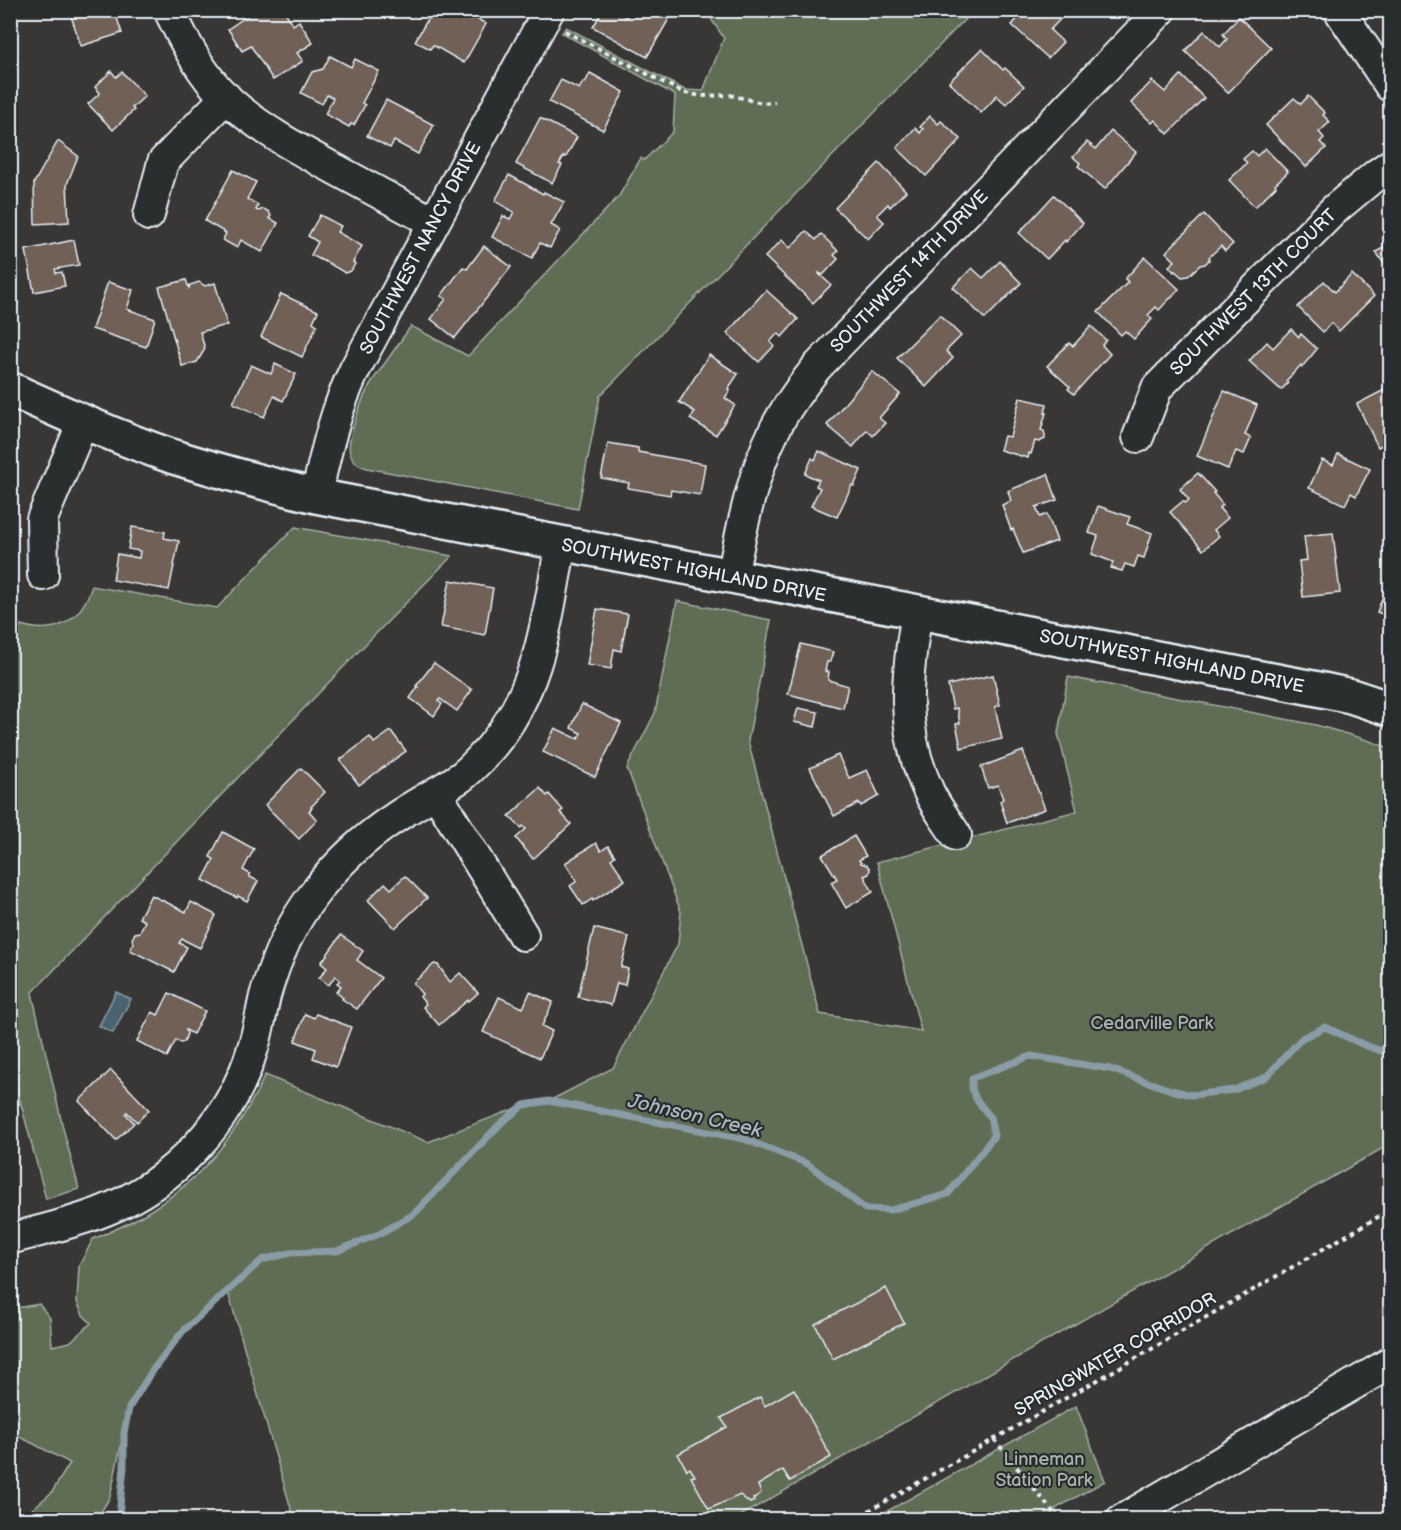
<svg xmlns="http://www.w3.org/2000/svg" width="1401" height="1530" font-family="'Balsamiq Sans',sans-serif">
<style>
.green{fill:#5f6d55;stroke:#a4afa6;stroke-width:1.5}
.water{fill:#4c6470;stroke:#8a9ca6;stroke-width:1.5}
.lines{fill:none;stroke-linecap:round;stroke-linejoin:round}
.stream{stroke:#8a9ca6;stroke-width:7}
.building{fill:#6f6056;stroke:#e8f1f8;stroke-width:1.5}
.minor-casing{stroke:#e8f1f8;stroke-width:34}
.major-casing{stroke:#e8f1f8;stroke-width:38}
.path{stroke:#e8f1f8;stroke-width:4;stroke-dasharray:4.5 4.5;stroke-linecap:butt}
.minor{stroke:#2a2d2e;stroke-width:30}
.major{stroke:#2a2d2e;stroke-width:33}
.labels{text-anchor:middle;stroke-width:4.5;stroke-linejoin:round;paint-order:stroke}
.street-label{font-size:18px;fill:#e8f1f8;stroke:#2a2d2e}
.park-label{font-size:18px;fill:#aab6af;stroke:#2a2d2e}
.water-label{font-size:20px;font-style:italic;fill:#aab9c2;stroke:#2a2d2e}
</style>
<rect width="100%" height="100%" fill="#383736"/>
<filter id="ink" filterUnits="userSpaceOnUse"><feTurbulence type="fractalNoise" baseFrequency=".0167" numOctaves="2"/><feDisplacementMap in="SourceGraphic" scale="12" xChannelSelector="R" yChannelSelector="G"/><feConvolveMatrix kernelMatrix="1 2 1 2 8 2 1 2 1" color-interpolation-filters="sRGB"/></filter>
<g filter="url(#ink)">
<!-- green -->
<g class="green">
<path d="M712,11H973L600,396L578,509L367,468C359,466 352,461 350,453C346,439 363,396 371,383C384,364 398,345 411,326L468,356L619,196L641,158L644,160L673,132L675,95L562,33L566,27L685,90L703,91L724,38L709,16Z"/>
<path d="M295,527L452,556L356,654L32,993L63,1128L79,1189L46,1199L11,1066V644L21,625C57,636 81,620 92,586L217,608Z"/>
<path d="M677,601L771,620L748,741L820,1014L921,1031L877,862L1077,811L1058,733L1068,677L1316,725L1361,738V739H1364L1390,748V1144L735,1519H294L228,1292L183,1331L152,1371L129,1408L110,1497L97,1519H21L52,1492L70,1463L32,1443L11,1433V1309L39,1304L50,1318L52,1346L70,1342L91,1323L83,1315L77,1302L79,1266L93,1239C175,1207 228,1156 265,1075L428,1142L524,1105L549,1101L613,1068L678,944L681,912L627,768L655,713Z"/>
<polygon points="1076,1406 1105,1481 1055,1509 1060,1519 873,1519"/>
</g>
<!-- water -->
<polygon class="water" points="116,992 131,999 113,1033 99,1026"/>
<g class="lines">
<!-- stream -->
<path class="stream" d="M117,1520L119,1515L124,1467V1433L129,1408L152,1371L183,1331L262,1260L290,1253L337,1251L379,1234L414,1214L501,1123L524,1105L549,1101L744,1139L808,1164L865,1209L891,1210L948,1194L994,1136L990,1117L976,1099L972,1089V1078L1031,1056L1110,1069L1171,1090L1192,1095L1234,1090L1266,1077L1302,1038L1325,1027C1346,1036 1368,1049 1390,1053"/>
</g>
<!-- building -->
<g class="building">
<polygon points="69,10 114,10 122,33 81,46"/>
<polygon points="256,10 284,10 293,25 299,21 313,43 297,53 303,61 273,80 251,46 242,51 228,29"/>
<polygon points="433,10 463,10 486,24 464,63 433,45 430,49 415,41"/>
<polygon points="603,10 614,10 626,17 630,10 655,10 669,19 647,57 593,27"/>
<polygon points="1025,10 1063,10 1066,13 1050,30 1063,42 1048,58 1012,25"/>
<polygon points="1239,17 1271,48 1228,93 1185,51 1204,31 1220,47 1227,39 1223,34"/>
<polygon points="982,49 1003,70 1005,68 1024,86 1006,104 996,95 994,97 995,98 981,113 949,82"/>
<polygon points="330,56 351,67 355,59 379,71 362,103 365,105 354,125 351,124 349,127 325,114 333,98 327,95 322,104 301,93 312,72 323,69"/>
<polygon points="111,71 116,77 122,72 145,96 132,108 134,110 113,130 88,104 100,93 95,87"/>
<polygon points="590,73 624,92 603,130 549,102 561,80 579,89 583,82 585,83"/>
<polygon points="1181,75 1204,98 1168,134 1155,120 1152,123 1131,103 1152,81 1165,92"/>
<polygon points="1308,96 1325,113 1323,115 1330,122 1319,132 1324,138 1320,142 1326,148 1306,167 1266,125 1294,98 1301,104"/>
<polygon points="386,100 434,125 418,154 394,141 390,148 367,136"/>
<polygon points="930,116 938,124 941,121 961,139 926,176 897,148 915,128 920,133 923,129 920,127"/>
<polygon points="540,118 577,137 566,157 564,156 559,164 562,165 552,183 516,164"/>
<polygon points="1111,131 1136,152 1105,189 1078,166 1080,163 1073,157 1087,142 1096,149"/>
<polygon points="58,141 78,156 67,184 69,222 35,224 34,183"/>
<polygon points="1265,148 1288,172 1275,184 1276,186 1255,207 1229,180 1247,163 1243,159 1252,151 1257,156"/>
<polygon points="879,163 906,191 890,207 888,204 877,215 884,222 868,239 835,208"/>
<polygon points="233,170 256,182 247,199 258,205 256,210 258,211 264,209 269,212 271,216 269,218 278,223 262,252 241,240 237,248 223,240 226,233 205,221"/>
<polygon points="509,175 543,194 544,192 564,202 551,225 560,230 550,248 540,243 532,258 492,237 503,216 510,219 514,212 495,201"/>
<polygon points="1054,195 1083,223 1066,242 1065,240 1047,259 1019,233"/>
<polygon points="1204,214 1233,244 1225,251 1221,246 1209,257 1209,260 1205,264 1200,265 1188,276 1182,277 1175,271 1174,272 1169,266 1175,261 1166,252"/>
<polygon points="320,215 341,226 337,232 362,246 353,262 355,264 351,271 345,273 325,261 325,262 311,255 318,242 308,236"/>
<polygon points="806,231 816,240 821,234 838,251 834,255 838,259 823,275 819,273 819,274 831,285 813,303 765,257 782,240 790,248"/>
<polygon points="74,240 79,265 55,269 56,273 62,272 65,286 34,292 26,250"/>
<polygon points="1390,240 1390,271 1389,271 1376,252 1385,247 1383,244"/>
<polygon points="484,246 511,267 455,338 431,319 446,299 441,296 463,267 467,269"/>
<polygon points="1145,257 1179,289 1159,310 1156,307 1148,315 1152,319 1134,339 1125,331 1121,335 1098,312 1128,282 1125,279"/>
<polygon points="1000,261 1021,283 985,319 953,287 972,268 983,278"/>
<polygon points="1352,274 1374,296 1339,331 1331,323 1323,332 1298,307 1324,281 1335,292"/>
<polygon points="186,280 189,288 190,285 199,282 205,286 215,283 227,325 200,332 205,349 197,362 182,366 159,287"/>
<polygon points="108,282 133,290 127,309 155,319 146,347 92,329"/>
<polygon points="766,290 798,319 782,337 778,333 770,342 774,346 759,362 727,333"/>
<polygon points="281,294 318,311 313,322 317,325 302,357 261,337"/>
<polygon points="940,315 961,336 946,351 953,358 926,387 897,358"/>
<polygon points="1091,326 1106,340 1102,345 1110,354 1074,394 1068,389 1070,387 1047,366 1069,343 1073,346"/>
<polygon points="1291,329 1299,337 1301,334 1317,349 1302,367 1301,365 1286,381 1288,383 1281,390 1249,361 1267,342 1273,348"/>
<polygon points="709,355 738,374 728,389 730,390 725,398 735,405 716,435 690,419 695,412 679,402"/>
<polygon points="275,364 296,374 283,401 274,396 264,417 233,403 251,365 271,374"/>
<polygon points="872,371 900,394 879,418 885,423 873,436 867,430 853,447 827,425"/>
<polygon points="1390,387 1390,441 1378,447 1357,404"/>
<polygon points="1224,391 1257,405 1245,435 1251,438 1244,454 1236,451 1228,469 1197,456"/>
<polygon points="1020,398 1047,404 1045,413 1046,413 1041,430 1044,431 1045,436 1045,439 1039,442 1035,441 1031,454 1029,453 1028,458 1000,450 1004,436 1010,437"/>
<polygon points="608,443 638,448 638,452 705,464 700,495 671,490 670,495 628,488 629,483 601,478"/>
<polygon points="819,451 861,470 854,486 852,485 837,517 811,506 820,488 816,486 819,480 805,474 812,458 815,460"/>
<polygon points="1338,454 1370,469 1356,496 1351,493 1345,505 1309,488 1322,460 1333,465"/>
<polygon points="1198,473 1215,492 1213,493 1223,505 1219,508 1228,518 1214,530 1219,536 1203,550 1170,512 1183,501 1185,503 1189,500 1180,489"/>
<polygon points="1048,474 1057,500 1036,507 1040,517 1047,514 1057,541 1023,553 1013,529 1011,530 1002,505 1011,501 1008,491"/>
<polygon points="1098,506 1130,517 1127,524 1152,533 1144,558 1138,556 1134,567 1125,564 1122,571 1111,568 1113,562 1092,554 1098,536 1089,533"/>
<polygon points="132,527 165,532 164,538 179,541 169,590 113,580 117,554 139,558 140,551 128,549"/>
<polygon points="1333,533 1340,593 1303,597 1299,561 1307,560 1304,536"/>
<polygon points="1390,577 1390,617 1377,612"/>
<polygon points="450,580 493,588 485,635 441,627"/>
<polygon points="597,609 628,614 621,651 614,649 611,669 587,665"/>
<polygon points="801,644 833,652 830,662 827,662 825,671 829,672 828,680 848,686 843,708 788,694"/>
<polygon points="434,663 472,690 457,711 440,699 438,701 442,704 434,716 410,698 418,687 416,686"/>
<polygon points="993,675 1000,705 995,707 1002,739 961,748 956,724 960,723 957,708 953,709 948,685"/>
<polygon points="582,704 621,723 595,777 543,752 555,728 578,739 581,733 571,728"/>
<polygon points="798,708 818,712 815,727 794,722"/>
<polygon points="391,731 406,751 359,785 340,760 370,737 374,743"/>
<polygon points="1023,751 1045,809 1007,823 1000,801 1003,799 998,785 988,788 981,767"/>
<polygon points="838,755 849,778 867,770 879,796 861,806 859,803 834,816 810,768"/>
<polygon points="301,768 325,792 311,807 312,808 309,811 317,820 299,839 265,805"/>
<polygon points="540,788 547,796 549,794 563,810 560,812 571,824 533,859 516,838 526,829 523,826 521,828 509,816"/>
<polygon points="223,832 254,849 243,870 250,874 250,877 258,881 247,901 238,896 237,898 203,880 214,859 210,857"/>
<polygon points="854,836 866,856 859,860 861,863 867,865 870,869 869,874 864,876 873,892 846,908 831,882 837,879 822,855"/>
<polygon points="596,843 601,851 608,846 615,856 611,859 625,880 593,901 592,899 583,905 570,886 577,881 565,863"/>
<polygon points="405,876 427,898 395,928 368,900 385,883 391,889"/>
<polygon points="151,895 186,912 191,902 216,915 200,948 182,939 179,943 187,947 174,972 130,950 134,943 132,939 135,933 140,932 145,921 139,918"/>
<polygon points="594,928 629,937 621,967 628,969 625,985 617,983 611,1005 578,997"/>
<polygon points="341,935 363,951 357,960 381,978 357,1009 342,999 343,998 336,992 341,986 337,983 340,980 335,976 329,985 319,978 327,968 321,963"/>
<polygon points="434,964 438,965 450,982 460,973 478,993 469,1001 468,1000 439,1025 423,1007 426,1004 420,997 422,994 413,983"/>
<polygon points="530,992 553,1002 542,1026 552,1031 540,1058 483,1032 499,997 523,1008"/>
<polygon points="169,993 205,1011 193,1034 186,1030 187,1034 184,1042 181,1043 176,1040 167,1057 137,1041 152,1012 158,1015"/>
<polygon points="305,1014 314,1018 316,1014 351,1027 336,1067 313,1058 316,1049 295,1041"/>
<polygon points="111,1070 149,1110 137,1122 127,1112 126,1114 134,1123 116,1140 79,1101"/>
<polygon points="10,1076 19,1104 10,1107"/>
<polygon points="886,1288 904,1323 833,1359 815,1324"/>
<polygon points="794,1389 831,1457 790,1481 783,1470 758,1485 761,1493 753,1499 754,1501 750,1503 740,1495 709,1509 691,1477 695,1476 690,1468 687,1470 678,1454 727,1427 721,1418 760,1397 765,1406"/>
</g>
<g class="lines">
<!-- minor casing -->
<g class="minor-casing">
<g id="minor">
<path d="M169,10C184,41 201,74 226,98C257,127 296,148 333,168C366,186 400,204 433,222"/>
<polyline points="1339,10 1390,86"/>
<polyline points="149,215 163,162 226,97"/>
<polyline points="1138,437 1157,388 1335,209 1377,174 1390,165"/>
<path d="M316,496C326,452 335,410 355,369L549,10"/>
<polyline points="43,575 42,519 83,422"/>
<path d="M732,577C742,527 752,475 775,429C786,407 801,387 817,367L1161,10"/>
<path d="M917,612C906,677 900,730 929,792C936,807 947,821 956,835"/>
<polyline points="436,793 523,935"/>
<path d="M10,1239C42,1230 75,1223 106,1210C173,1183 231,1121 252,1051C258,1033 261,1014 265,996C275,960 291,924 314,894C337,863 364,838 396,817C417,803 440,791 461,777C472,769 482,757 491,747C541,688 547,616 561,544"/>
<polyline points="1122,1520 1390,1363"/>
</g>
</g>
<!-- major casing -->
<g class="major-casing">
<path id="major" d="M10,389C63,413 116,437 171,456C219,471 267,484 316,496L1318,689L1351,696L1390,709"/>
</g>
<!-- path -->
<g class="path">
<polyline points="565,31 684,93 702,96 730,95 762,103 775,102"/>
<polyline points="994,1439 1054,1513 1055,1520"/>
<polyline points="853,1520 1150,1350 1390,1210"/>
</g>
<!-- minor -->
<use href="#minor" class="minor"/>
<!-- major -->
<use href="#major" class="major"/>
</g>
</g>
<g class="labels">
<!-- street labels -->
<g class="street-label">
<text transform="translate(420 248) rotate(-62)" y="6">SOUTHWEST NANCY DRIVE</text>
<text transform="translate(909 271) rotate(-46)" y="6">SOUTHWEST 14TH DRIVE</text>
<text transform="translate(1253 292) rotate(-45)" y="6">SOUTHWEST 13TH COURT</text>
<text transform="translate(694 570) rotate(11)" y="6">SOUTHWEST HIGHLAND DRIVE</text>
<text transform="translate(1172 661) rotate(11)" y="6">SOUTHWEST HIGHLAND DRIVE</text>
<text transform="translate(1115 1354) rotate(-30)" y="6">SPRINGWATER CORRIDOR</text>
</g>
<!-- park labels -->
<g class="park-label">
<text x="1152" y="1029">Cedarville Park</text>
<text x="1044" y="1465">Linneman<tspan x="1044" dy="21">Station Park</tspan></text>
</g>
<!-- water labels -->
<g class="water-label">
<text transform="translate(695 1115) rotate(13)" y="7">Johnson Creek</text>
</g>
</g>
<!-- margin -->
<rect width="1401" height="1530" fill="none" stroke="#2a2d2e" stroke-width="36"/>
<rect x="18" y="18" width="1365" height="1494" fill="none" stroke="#e8f1f8" stroke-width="2" filter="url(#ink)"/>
</svg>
